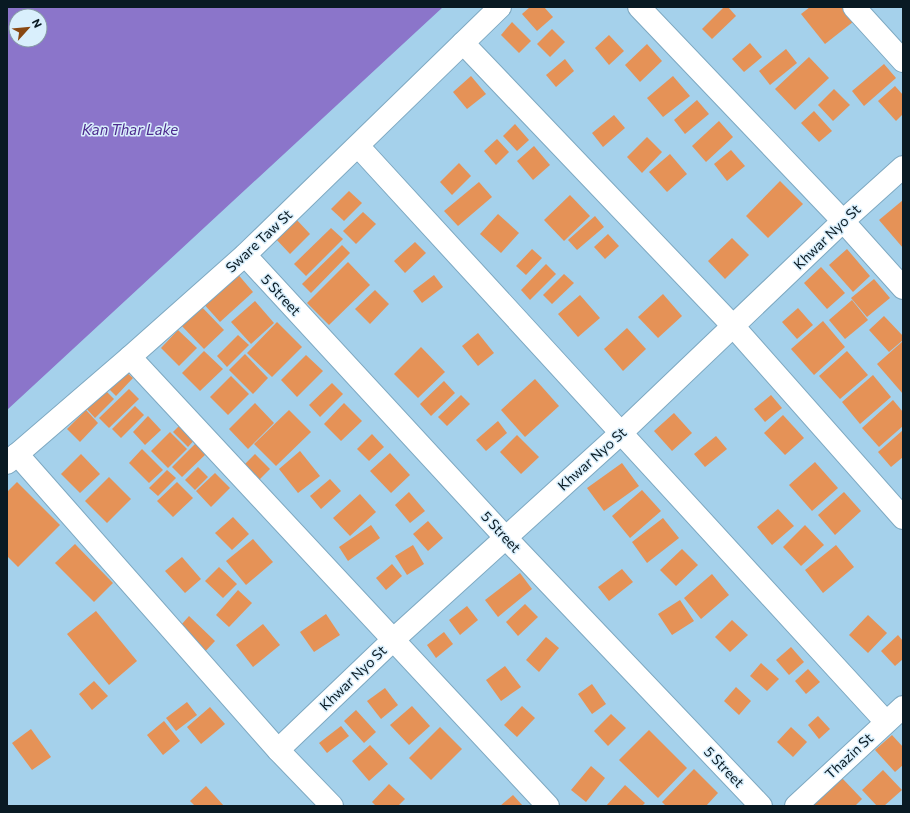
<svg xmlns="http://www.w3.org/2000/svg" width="910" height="813" font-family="Commissioner,sans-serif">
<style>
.water{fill:#8b75ca;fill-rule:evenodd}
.building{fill:#e59257}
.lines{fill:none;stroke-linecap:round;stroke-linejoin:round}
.minor-casing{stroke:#7da8c1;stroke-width:24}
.minor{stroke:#fff;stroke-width:22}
.labels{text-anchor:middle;stroke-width:3;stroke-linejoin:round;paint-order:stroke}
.street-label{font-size:14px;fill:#091a23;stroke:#d9effc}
.water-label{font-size:15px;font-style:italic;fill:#4c298d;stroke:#d9effc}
</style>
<rect width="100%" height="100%" fill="#a5d1eb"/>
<!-- water -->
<path class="water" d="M7,7H443L7,410ZM16,16H40V40H16Z"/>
<!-- building -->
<g class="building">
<polygon points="530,7 544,7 553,17 537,31 522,14"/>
<polygon points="724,7 728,7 736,16 712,39 702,29"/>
<polygon points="810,7 849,7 858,18 825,44 801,14"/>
<polygon points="512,22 531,41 519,53 501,35"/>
<polygon points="552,29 565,42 550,57 537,44"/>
<polygon points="609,35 624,51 609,65 595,48"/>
<polygon points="750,43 762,57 744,72 732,59"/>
<polygon points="647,44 662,61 640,82 625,65"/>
<polygon points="786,49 797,63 770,85 759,71"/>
<polygon points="809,57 829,78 795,110 775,89"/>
<polygon points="565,59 574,71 556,87 546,75"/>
<polygon points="884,64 896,78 864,106 852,91"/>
<polygon points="471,76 486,94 467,109 453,92"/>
<polygon points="673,76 690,96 663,117 647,98"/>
<polygon points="895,86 903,95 903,114 896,121 878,101"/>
<polygon points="834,89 850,105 833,121 818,105"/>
<polygon points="697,100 709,114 685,134 674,120"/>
<polygon points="814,111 832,131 819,142 801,123"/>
<polygon points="614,115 625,128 603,147 592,133"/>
<polygon points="719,121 733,137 706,162 692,146"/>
<polygon points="515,124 529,140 517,151 503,136"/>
<polygon points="647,137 662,152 642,173 627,157"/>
<polygon points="497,139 509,152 496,165 484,151"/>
<polygon points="534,146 550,165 533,180 517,161"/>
<polygon points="731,150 745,166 727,181 714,164"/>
<polygon points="670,154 687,174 667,192 649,172"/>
<polygon points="459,163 471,176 452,195 440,182"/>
<polygon points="780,181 803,204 768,238 746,216"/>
<polygon points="479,182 492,197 458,226 444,211"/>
<polygon points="349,191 362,203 344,221 331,209"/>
<polygon points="570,195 590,216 564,241 544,220"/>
<polygon points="903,200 903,248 879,220"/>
<polygon points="363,212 376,224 356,244 343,231"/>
<polygon points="498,214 519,233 501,253 480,234"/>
<polygon points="595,216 604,227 577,250 568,240"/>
<polygon points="295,218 310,234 290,254 275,238"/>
<polygon points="331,228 343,239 306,276 294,264"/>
<polygon points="608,234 619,246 605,259 594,247"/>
<polygon points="732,238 749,255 725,279 708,261"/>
<polygon points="415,242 426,253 405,273 394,261"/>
<polygon points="342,245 350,253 311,293 302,284"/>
<polygon points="532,249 542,258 526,275 516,266"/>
<polygon points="847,249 870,276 853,292 829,265"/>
<polygon points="348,262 370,285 329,325 307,303"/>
<polygon points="546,264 556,274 530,300 521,290"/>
<polygon points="821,267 845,293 827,309 804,283"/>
<polygon points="236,272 253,292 220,322 202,302"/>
<polygon points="564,274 574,283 552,304 543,295"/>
<polygon points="434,275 443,287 422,303 413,291"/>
<polygon points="874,279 890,298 867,317 851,298"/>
<polygon points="375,290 389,304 370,324 355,309"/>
<polygon points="663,294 682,316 658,338 638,317"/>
<polygon points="580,295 600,318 578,337 558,314"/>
<polygon points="852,300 868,320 845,339 829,320"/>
<polygon points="255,301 274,323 251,344 231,322"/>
<polygon points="198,303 224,330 204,349 178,322"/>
<polygon points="798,308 813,325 797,339 782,322"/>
<polygon points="884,316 903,336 903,340 889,352 869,330"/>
<polygon points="823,321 845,347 814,375 791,349"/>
<polygon points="277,322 302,347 272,377 247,353"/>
<polygon points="627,328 646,349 623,371 604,349"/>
<polygon points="178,330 197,348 179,366 161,348"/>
<polygon points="478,333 494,353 478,366 462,346"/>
<polygon points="238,335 249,345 227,367 217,356"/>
<polygon points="903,341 903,394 877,364"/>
<polygon points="421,347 445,372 418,398 394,374"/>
<polygon points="204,351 223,369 200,391 182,373"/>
<polygon points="847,351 868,375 840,399 819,376"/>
<polygon points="245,354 268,378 253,394 229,370"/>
<polygon points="306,355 323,371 297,397 281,380"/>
<polygon points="125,371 133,378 116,396 108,388"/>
<polygon points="873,375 891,397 860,424 842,402"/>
<polygon points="231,376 249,394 228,415 210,397"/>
<polygon points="535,379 559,406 525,437 501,410"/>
<polygon points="444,381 455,393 431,416 420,404"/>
<polygon points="332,383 343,394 320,417 309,405"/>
<polygon points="102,387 114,399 95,418 84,406"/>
<polygon points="129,389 139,399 109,428 99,418"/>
<polygon points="461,395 470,404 447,426 438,417"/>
<polygon points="771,395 782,408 765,422 754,409"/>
<polygon points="893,400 903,412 903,426 879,447 862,428"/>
<polygon points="255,403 274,423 248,449 229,429"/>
<polygon points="344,403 362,421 341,441 324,424"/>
<polygon points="135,406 144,415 121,438 112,429"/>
<polygon points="86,410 98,423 80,442 67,429"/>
<polygon points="289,410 311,432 276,466 254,444"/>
<polygon points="674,413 692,433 672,451 654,431"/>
<polygon points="783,415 804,438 785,455 764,433"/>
<polygon points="148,416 161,430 145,445 133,432"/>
<polygon points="498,421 507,433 486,451 476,440"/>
<polygon points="183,422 197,437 188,447 173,432"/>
<polygon points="903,430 903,457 891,467 878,452"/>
<polygon points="170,432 187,449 168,468 151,451"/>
<polygon points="372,434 384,447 369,461 357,449"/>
<polygon points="517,435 539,457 521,474 500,452"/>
<polygon points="716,436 727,449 705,467 694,454"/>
<polygon points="196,443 206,454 182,477 172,467"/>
<polygon points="142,449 163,470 149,483 129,463"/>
<polygon points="300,451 320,476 298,493 279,469"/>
<polygon points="390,453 410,475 391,493 370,471"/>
<polygon points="81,454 100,474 80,493 61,474"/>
<polygon points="255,454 270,469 256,483 241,468"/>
<polygon points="815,462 838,488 812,511 789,485"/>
<polygon points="622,463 639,486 604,511 587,488"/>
<polygon points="198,467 208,477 195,490 185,480"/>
<polygon points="167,470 176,478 158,496 149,488"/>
<polygon points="215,473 230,488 211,507 196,491"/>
<polygon points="109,477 131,499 107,523 85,501"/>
<polygon points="330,479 341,491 321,509 310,496"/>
<polygon points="17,482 60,525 18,567 7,556 7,492"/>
<polygon points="177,482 193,498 173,517 157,501"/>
<polygon points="642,490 661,511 630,538 612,516"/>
<polygon points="409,492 425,511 410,523 395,505"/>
<polygon points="844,492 861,511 835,535 818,515"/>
<polygon points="360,494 376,512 350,536 333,518"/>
<polygon points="778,509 794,526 772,545 757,527"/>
<polygon points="233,517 249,534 232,550 215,533"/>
<polygon points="663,518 679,538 647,563 632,542"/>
<polygon points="428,521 443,538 428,551 413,534"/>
<polygon points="371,525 380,538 348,561 339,547"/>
<polygon points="805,525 824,545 801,566 783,547"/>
<polygon points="253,539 273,562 246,585 226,561"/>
<polygon points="75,544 113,583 94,602 55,563"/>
<polygon points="413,545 424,564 407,575 395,556"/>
<polygon points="836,545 854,567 823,593 805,570"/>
<polygon points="682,549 698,565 676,586 660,570"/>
<polygon points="182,557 201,579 185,593 165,571"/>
<polygon points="392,564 402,576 386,590 376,578"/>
<polygon points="219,567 237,584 223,598 205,581"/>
<polygon points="622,569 633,582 609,601 598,587"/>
<polygon points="520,573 532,589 498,617 485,600"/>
<polygon points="712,574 729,595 701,619 684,598"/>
<polygon points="238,590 252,603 229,627 216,615"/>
<polygon points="680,600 694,621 672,635 658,614"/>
<polygon points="525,604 538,617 518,636 506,622"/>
<polygon points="467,606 478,620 460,635 449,620"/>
<polygon points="96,611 137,661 109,685 67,634"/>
<polygon points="326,614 340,635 314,652 300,632"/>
<polygon points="868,615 887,633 868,653 849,635"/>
<polygon points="189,616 215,641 199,658 173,634"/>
<polygon points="732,620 748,635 730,652 715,637"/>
<polygon points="263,624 280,645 253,667 236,645"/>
<polygon points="444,632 453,644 436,658 427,645"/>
<polygon points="898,635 903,641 903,659 895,666 881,651"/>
<polygon points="546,637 559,648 539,672 526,660"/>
<polygon points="791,647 804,662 789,675 776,660"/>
<polygon points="761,663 779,679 767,691 750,676"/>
<polygon points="505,666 521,687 501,701 486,680"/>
<polygon points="808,669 820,682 806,694 795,681"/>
<polygon points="94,681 108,696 92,710 79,694"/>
<polygon points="592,684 606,704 592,714 578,694"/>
<polygon points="736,687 751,701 739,715 724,701"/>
<polygon points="385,688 398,705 381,719 367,701"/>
<polygon points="187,702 197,715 176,731 166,718"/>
<polygon points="412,706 430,726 409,745 390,725"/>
<polygon points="522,706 535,718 517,737 504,725"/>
<polygon points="210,707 225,724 201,744 187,727"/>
<polygon points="356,710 376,732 364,743 344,721"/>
<polygon points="611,714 626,728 608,746 594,731"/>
<polygon points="818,716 830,729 819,739 808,725"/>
<polygon points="164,721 180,741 163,755 147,735"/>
<polygon points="341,726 349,736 327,753 319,743"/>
<polygon points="440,727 462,749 431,780 409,758"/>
<polygon points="791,727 807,742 793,757 777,742"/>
<polygon points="31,729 51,757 32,770 12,743"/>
<polygon points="649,730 687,768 658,798 619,760"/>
<polygon points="892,735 903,747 903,765 895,772 875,750"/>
<polygon points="370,745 388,764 369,781 352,761"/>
<polygon points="591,766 605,778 586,802 571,790"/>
<polygon points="694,769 718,793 706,806 666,806 662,802"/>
<polygon points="883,770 902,790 884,806 877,806 862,790"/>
<polygon points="841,777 862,799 855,806 810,806"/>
<polygon points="389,784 405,799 398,806 376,806 372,802"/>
<polygon points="625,785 645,803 642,806 606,806"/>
<polygon points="206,786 224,806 195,806 190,801"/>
<polygon points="513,795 523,806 500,806"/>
</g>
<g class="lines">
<!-- minor casing -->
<g class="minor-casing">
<g id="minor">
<polyline points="639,7 843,221 903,288"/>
<polyline points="854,7 903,61"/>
<polyline points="463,43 734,327 903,518"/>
<polyline points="358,146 886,722"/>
<polyline points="245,255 505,537 761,806"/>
<polyline points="130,357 548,806"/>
<polyline points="17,454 278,750 332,806"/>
<polyline points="7,463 130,357 245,255 500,7"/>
<polyline points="278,750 393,640 621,433 843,221 903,167"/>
<polyline points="796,806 903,707"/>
</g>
</g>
<!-- minor -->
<use href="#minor" class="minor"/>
</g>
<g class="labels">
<!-- street labels -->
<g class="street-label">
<text transform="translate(827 237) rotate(-44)" y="5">Khwar Nyo St</text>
<text transform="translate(259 241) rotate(-43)" y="5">Sware Taw St</text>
<text transform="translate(281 295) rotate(47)" y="5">5 Street</text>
<text transform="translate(592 459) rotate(-42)" y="5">Khwar Nyo St</text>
<text transform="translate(501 532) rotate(47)" y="5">5 Street</text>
<text transform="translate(353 678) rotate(-44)" y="5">Khwar Nyo St</text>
<text transform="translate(849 756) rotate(-43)" y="5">Thazin St</text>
<text transform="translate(724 767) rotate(46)" y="5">5 Street</text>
</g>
<!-- water labels -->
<g class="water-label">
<text x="130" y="135">Kan Thar Lake</text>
</g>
</g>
<!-- border -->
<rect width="910" height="813" fill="none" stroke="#091a23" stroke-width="16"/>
<!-- north arrow -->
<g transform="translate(28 28) rotate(63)"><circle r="19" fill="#d9effc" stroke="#869aa5"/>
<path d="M0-3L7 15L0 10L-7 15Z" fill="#884711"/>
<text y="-6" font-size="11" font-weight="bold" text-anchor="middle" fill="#091a23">N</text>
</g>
</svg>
